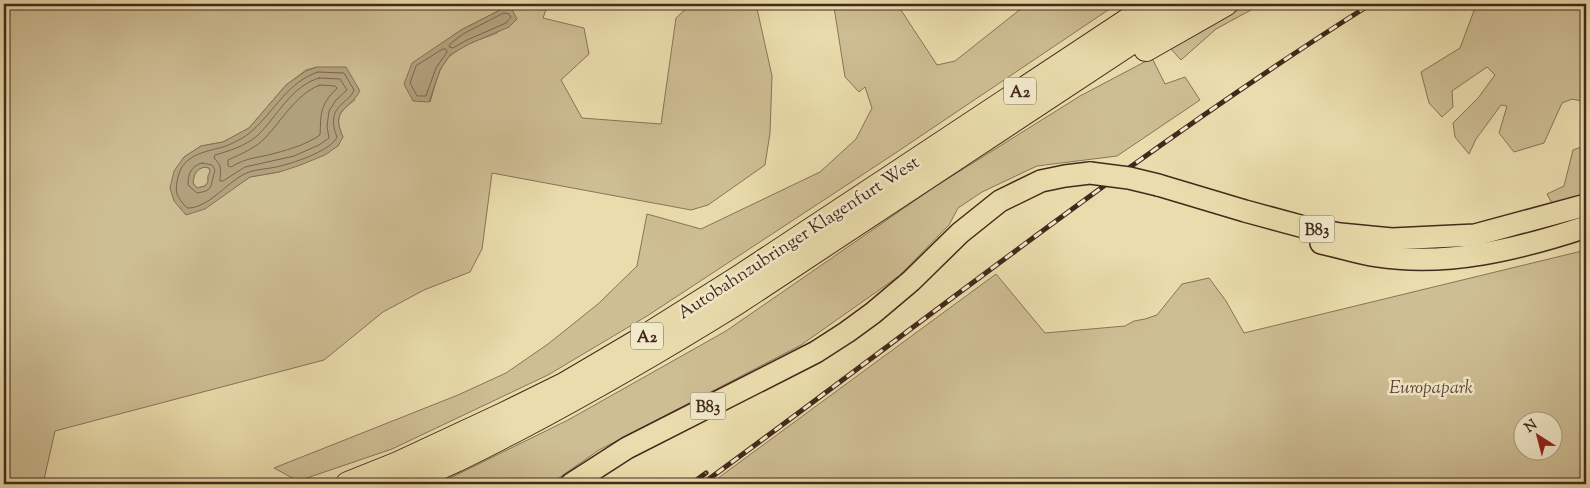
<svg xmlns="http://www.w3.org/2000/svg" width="1590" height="488" font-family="'Sorts Mill Goudy',serif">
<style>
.green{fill:#cebe94;stroke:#887458;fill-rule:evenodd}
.water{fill:#b1a07c;stroke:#857056;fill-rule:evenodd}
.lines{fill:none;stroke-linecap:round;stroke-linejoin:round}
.shore{stroke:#7a644c;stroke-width:1}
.primary-casing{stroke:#43291c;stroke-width:24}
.motorway-casing{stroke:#43291c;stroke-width:26}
.primary{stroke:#eaddad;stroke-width:21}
.motorway{stroke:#eaddad;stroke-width:24}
.rail-casing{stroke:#43291c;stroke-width:5}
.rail{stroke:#f1e9ca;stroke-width:3;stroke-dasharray:9;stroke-linecap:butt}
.primary-bridge-casing{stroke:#43291c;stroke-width:24;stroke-linecap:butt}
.primary-bridge{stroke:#eaddad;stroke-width:21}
.labels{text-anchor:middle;stroke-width:5;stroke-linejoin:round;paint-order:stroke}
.shield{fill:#f1e9ca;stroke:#776350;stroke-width:1}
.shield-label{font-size:16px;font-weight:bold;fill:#43291c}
.street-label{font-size:18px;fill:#43291c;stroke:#f1e9ca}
.park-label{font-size:18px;font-style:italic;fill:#5f4734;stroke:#f1e9ca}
</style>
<rect width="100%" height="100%" fill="#eaddad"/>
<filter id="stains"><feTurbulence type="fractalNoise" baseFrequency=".004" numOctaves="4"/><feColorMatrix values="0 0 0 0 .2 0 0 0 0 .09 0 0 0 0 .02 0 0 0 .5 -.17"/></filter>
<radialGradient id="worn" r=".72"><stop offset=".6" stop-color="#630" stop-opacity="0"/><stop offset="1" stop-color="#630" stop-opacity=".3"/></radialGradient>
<!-- green -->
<g class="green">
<path d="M4,4H548L543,18L584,28L589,54L561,80L582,118L661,124L676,18L691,4H756L772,76L770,133L765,165L708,205L691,210L492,173L482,249L470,272L424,290L383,312L324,360L55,431L43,484H4ZM504,8L497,33C482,39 462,44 450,56C438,67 435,87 430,102L444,42L461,30ZM317,67L355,100C338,112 335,119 343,137L279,172L250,177L229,191L170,188L184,157L201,146L223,142L249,128L286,85L306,70Z"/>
<polygon points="832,4 897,4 937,65 955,61 1027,4 1117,4 891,156 647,316 548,375 392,449 298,481 274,468 458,395 506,373 548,344 598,304 637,266 647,214 701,229 820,172 856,139 872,108 865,87 859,92 845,77 834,7"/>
<polygon points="1249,4 1262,4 1216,29 1181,60 1169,47"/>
<polygon points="1490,4 1586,4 1586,102 1572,99 1562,103 1544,143 1514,152 1499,133 1507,106 1501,105 1476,139 1469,154 1455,137 1453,123 1478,98 1495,75 1487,67 1452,91 1453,107 1442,117 1429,103 1421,72 1460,48 1475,8"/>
<polygon points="1152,58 1165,84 1185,77 1200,100 1117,156 1037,166 982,192 958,208 949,225 899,276 801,345 599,450 550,484 438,484 568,420 726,331 936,186 1080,96"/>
<polygon points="1586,145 1586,196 1554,207 1547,194 1564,186 1573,150"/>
<path d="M204,167L209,168L210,172L208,176V182L205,186L197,188L193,183C194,175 195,170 204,167Z"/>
<path d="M1586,250V484H710L996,274L1045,333L1125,326L1134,321L1145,319L1157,315L1182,284L1209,278L1226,301L1244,333ZM1522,420H1552V450H1522Z"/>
</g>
<!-- water -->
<g class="water">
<polygon points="504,8 512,9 517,19 509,27 469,44 450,55 440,70 429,102 413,101 404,84 412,63 461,30"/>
<path d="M317,67H346L360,91C348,112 330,108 343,137L338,146L325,155L298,166L279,172L250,177L205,209L186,215L174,201L170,188L174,171L184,157L201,146L223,142L249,128L286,85L306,71ZM204,167L209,168L210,172L208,176V182L205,186L197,188L193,183C194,175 195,170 204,167Z"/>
</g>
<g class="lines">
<!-- shore -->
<g class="shore">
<polygon points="504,13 509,14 511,17 506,23 467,40 453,48 449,47 450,44 463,34"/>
<polygon points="443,49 446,49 447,52 436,68 426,96 417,96 410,83 416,66"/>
<path d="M318,72L344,73L354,90C351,97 348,98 343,103C331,112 332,125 337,137C331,151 291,164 276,167C267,169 258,169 249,172C229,179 209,209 187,208C177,197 174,193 178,177C183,155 204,152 223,147C232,144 246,137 253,130C274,111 289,81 318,72Z"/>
<path d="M319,78L340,79L347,90L336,100L329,111L327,126L329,138L319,145L294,156L245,167L223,181H220C220,171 223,166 214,158L215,155C229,151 245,146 257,136C277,117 291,86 319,78Z"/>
<path d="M320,85L335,86L337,88C335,91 331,94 329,97C319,110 321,121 320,135C307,144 291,149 276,153C259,158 247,157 231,167L228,166V160C239,155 253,149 262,141C280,124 295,94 320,85Z"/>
<path d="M202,163L212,165C216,170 215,171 213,177C211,189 210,191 197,193L188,185C188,174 191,166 202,163Z"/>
</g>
<!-- primary casing -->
<g class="primary-casing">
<g id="primary">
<polyline points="1158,185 1245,211 1304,227 1340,234 1392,239 1475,235 1586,205"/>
<path d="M1321,243C1340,247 1358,253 1377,256C1448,267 1519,249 1586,227"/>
<polyline points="571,484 627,448 816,352 847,332 873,313 911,281 960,233 1000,201 1041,181 1065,176 1090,173"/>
</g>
</g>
<!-- motorway casing -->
<g class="motorway-casing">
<g id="motorway">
<polyline points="1146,49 1225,4"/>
<polyline points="348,484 398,464 501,416 564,385 637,342 737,279 1153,4"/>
<path d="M399,484C441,469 480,448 519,428C593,389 665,347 736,303L1189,4"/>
</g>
</g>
<!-- primary -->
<use href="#primary" class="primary"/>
<!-- motorway -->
<use href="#motorway" class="motorway"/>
<!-- rail casing -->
<g class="rail-casing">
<g id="rail">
<polyline points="691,484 706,473"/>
<path d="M702,484C924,322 1139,150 1371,4"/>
</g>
</g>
<!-- rail -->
<use href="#rail" class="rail"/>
<!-- primary-bridge casing -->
<g class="primary-bridge-casing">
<polyline id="primary-bridge" points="1090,173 1129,178 1158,185"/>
</g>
<!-- primary-bridge -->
<use href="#primary-bridge" class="primary-bridge"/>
</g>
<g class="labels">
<!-- shield labels -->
<g class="shield">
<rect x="1004" y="77.5" width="32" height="27" rx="4"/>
<rect x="1299.5" y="215.5" width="35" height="27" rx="4"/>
<rect x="631" y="322.5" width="32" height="27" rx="4"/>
<rect x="690.5" y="392.5" width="35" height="27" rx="4"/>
</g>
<g class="shield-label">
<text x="1020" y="97">A2</text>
<text x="1317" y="235">B83</text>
<text x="647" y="342">A2</text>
<text x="708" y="412">B83</text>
</g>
<!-- street labels -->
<g class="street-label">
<text transform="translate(798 237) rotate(-33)" y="6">Autobahnzubringer Klagenfurt West</text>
</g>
<!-- park labels -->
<g class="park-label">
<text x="1431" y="393">Europapark</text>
</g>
</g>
<!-- margin -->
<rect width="1590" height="488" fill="none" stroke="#eaddad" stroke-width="20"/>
<rect x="5" y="5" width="1580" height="478" fill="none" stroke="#43291c" stroke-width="2.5"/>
<rect x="10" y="10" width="1570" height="468" fill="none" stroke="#43291c"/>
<!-- north arrow -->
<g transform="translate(1538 436) rotate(324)"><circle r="24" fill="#f1e9ca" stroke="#ab9c84"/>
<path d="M0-4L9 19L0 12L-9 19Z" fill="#8f2418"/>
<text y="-8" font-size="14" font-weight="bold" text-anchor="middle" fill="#43291c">N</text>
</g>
<rect width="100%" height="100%" filter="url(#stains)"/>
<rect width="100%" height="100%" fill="url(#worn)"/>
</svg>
